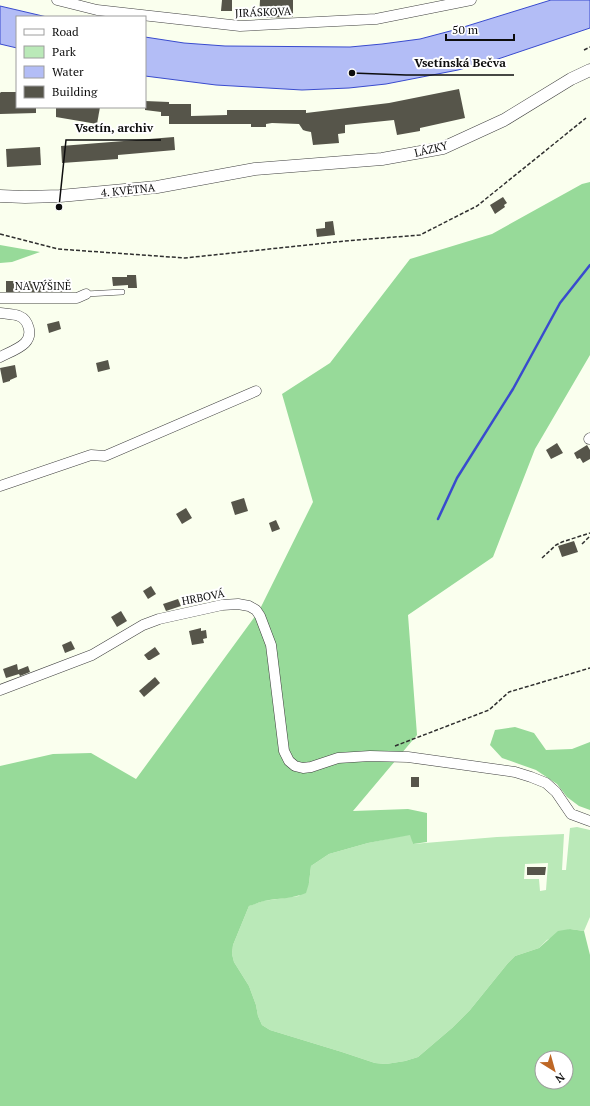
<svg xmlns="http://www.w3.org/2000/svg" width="590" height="1106" font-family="'PT Serif',serif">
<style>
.green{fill:#bae9b8;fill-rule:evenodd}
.forest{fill:#97da99;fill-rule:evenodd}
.water{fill:#b3bdf6;stroke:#394bce}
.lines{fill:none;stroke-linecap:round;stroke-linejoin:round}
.stream{stroke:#394bce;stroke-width:2.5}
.building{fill:#56554a}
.service-casing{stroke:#404040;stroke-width:6}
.minor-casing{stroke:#404040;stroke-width:11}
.tertiary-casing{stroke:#404040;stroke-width:13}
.path{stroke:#2f2f2f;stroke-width:1.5;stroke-dasharray:4 2;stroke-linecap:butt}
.service{stroke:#fff;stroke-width:5}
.minor{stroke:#fff;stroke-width:10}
.tertiary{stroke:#fff;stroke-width:12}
.labels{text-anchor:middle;stroke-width:4;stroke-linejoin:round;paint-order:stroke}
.street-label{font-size:11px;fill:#0d0d0d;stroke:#fff}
.leader{fill:none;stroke:#0d0d0d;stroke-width:1.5}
.callout-dot{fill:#0d0d0d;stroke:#fff;stroke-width:1.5}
.callout-label{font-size:12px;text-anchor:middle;font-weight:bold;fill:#0d0d0d;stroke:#fff;stroke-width:4;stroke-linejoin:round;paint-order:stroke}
</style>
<rect width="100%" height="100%" fill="#faffee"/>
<!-- green -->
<path class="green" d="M577,827L590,830V917L584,931L570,929L547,940L539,948L515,956L508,963L470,1010L452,1028L418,1057L405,1061L386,1064L375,1063L342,1052L270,1030L262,1025L258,1016L256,1005L249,986L234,962L232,954L233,945L249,906L263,901L299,896L309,883L311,866L329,854L368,843L411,834L413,844L497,837L564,834L562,870H566L570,828ZM548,863L546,890L540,891L539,879H524L525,864Z"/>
<!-- forest -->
<g class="forest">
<path d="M590,182V355L535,449L493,557L408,615L417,735L353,811L408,809L427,813V842L413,844L410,835L368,843L329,854L311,866L309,883L306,893C292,899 278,898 264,901C259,902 254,905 249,906L233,945L232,954L234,962L249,986L256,1005L258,1016L262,1025L270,1030L342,1052L375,1063L386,1064L405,1061L418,1057L452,1028L470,1010L508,963L515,956L539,948L558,931L570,929L584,931L590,955V1106H0V766L53,754L91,753L136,779L259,611L313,502L282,394L330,363L410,259L492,234L582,184ZM542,1058H566V1082H542Z"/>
<polygon points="0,245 40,252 12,262 0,263"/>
<polygon points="515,727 534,733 546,750 572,749 590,742 590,810 579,806 567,797 557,784 536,770 502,758 490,745 495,730"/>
</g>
<!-- water -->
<g class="water">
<polygon points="551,0 590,0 590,28 498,59 458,70 386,84 349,88 302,90 216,85 145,76 145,37 184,43 225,46 350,47 382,44 420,39 454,30"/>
<polygon points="0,6 47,17 17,17 17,48 0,44"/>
</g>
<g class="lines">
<!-- stream -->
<polyline class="stream" points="438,519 457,478 513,389 560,303 590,265"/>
</g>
<!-- building -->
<g class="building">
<polygon points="222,0 232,0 232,11 221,11"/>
<polygon points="260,0 293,0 293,17 259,18"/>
<polygon points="459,89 465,118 420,128 420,131 397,135 394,120 345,125 345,133 338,134 339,143 313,145 311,132 306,131 303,130 299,124 272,123 266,124 266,127 251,127 251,124 169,124 169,116 161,116 161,112 145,110 145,101 169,102 169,104 191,104 191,116 227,115 227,110 306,110 306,113 389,103"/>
<polygon points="1,92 17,92 17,107 36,107 36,113 0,114 0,93"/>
<polygon points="57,107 100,107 97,124 56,117 56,108"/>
<polygon points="174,137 175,150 118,155 118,159 62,163 61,146"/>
<polygon points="40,147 41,165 7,167 6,149"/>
<polygon points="503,197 507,203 504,205 505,207 495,214 490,205"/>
<polygon points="333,221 335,235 317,237 316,229 325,228 325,222"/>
<polygon points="127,275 136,275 137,288 128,288 128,285 113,286 112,277 127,277"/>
<rect x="6" y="281" width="62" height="11"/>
<polygon points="59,321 61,329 49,333 47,324"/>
<polygon points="108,360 110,369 98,372 96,363"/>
<polygon points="15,365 17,377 10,380 10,381 3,383 0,368"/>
<polygon points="557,443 563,453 551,459 546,450"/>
<polygon points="587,445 590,450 590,459 583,463 580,458 577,459 574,453"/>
<polygon points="244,498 248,511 235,515 231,502"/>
<polygon points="186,508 192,518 182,524 176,514"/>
<polygon points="276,520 280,529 272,532 269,523"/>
<polygon points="574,541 578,552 562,557 558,546"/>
<polygon points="151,586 156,594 148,599 143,591"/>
<polygon points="178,599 181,606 166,611 163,604"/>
<polygon points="121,611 127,621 117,627 111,617"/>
<polygon points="201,628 201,631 206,630 207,638 203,639 204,643 192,645 189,631"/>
<polygon points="71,641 75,649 65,653 62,645"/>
<polygon points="155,647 160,654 150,660 148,660 144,655"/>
<polygon points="17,664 18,670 28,666 30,672 20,676 19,674 6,678 3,669"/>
<polygon points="155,677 160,683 144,697 139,691"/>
<rect x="411" y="777" width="8" height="10"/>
<polygon points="527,867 546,867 545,875 527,875"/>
</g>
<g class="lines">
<!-- service casing -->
<g class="service-casing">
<polyline id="service" points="86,294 122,292"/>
</g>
<!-- minor casing -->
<g class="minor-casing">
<g id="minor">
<polyline points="57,0 97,10 240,26 376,19 471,0"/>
<polyline points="0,298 77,298 86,294"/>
<path d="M0,313C6,314 14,314 19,316C29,320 33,335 25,343C19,349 8,353 0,357"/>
<polyline points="589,439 590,438"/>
<polyline points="0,486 91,455 105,456 256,391"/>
<polyline points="0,690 92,655 143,625 159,619 222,605 238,604 249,606 256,610 260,616 271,645 284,751 289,761 295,766 303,768 311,767 338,758 370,756 408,757 515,772 531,777 546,783 556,792 571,814 590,821"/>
</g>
</g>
<!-- tertiary casing -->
<g class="tertiary-casing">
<polyline id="tertiary" points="0,196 25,197 60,196 157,187 255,169 382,159 443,148 504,120 571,79 590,70"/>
</g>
<!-- path -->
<g class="path">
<polyline points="584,50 590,47"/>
<polyline points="0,234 58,249 185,258 345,241 420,235 477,206 586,118"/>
<polyline points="582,544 590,536"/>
<polyline points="542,558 556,545 562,542 590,533"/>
<polyline points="395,746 489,710 509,692 590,668"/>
</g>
<!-- service -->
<use href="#service" class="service"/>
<!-- minor -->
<use href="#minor" class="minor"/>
<!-- tertiary -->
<use href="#tertiary" class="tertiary"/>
</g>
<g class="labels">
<!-- street labels -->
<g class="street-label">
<text transform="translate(263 12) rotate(-2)" y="4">JIRÁSKOVA</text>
<text transform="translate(431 149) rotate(-14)" y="4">LÁZKY</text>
<text transform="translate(128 190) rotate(-6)" y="4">4. KVĚTNA</text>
<text x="43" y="290">NA VÝŠINĚ</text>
<text transform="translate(203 597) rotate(-11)" y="4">HRBOVÁ</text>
</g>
</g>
<!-- callouts -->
<path class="leader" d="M352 73L406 75H514M59 207L66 140H161"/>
<g class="callout-dot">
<circle cx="352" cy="73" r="4"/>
<circle cx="59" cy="207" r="4"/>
</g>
<g class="callout-label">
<text x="460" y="67">Vsetínská Bečva</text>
<text x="114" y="132">Vsetín, archiv</text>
</g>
<!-- legend -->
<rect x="16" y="16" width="130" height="92" fill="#ffffff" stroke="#9e9e9e"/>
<rect x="24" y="29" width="20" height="6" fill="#ffffff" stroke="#9e9e9e"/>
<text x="52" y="36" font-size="12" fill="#0d0d0d">Road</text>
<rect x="24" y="46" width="20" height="12" fill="#bae9b8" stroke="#9e9e9e"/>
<text x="52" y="56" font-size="12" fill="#0d0d0d">Park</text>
<rect x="24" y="66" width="20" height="12" fill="#b3bdf6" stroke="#9e9e9e"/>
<text x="52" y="76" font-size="12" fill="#0d0d0d">Water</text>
<rect x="24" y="86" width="20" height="12" fill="#56554a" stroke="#9e9e9e"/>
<text x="52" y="96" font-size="12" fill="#0d0d0d">Building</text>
<!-- north arrow -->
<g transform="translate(554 1070) rotate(143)"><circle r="19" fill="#ffffff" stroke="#9e9e9e"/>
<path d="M0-3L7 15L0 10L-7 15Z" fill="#be6725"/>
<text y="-6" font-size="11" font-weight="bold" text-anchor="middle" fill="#0d0d0d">N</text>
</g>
<!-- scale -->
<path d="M446 34v6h68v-6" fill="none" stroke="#0d0d0d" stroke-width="2"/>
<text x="452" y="34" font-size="12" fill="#0d0d0d" stroke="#ffffff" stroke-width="3" paint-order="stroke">50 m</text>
</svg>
